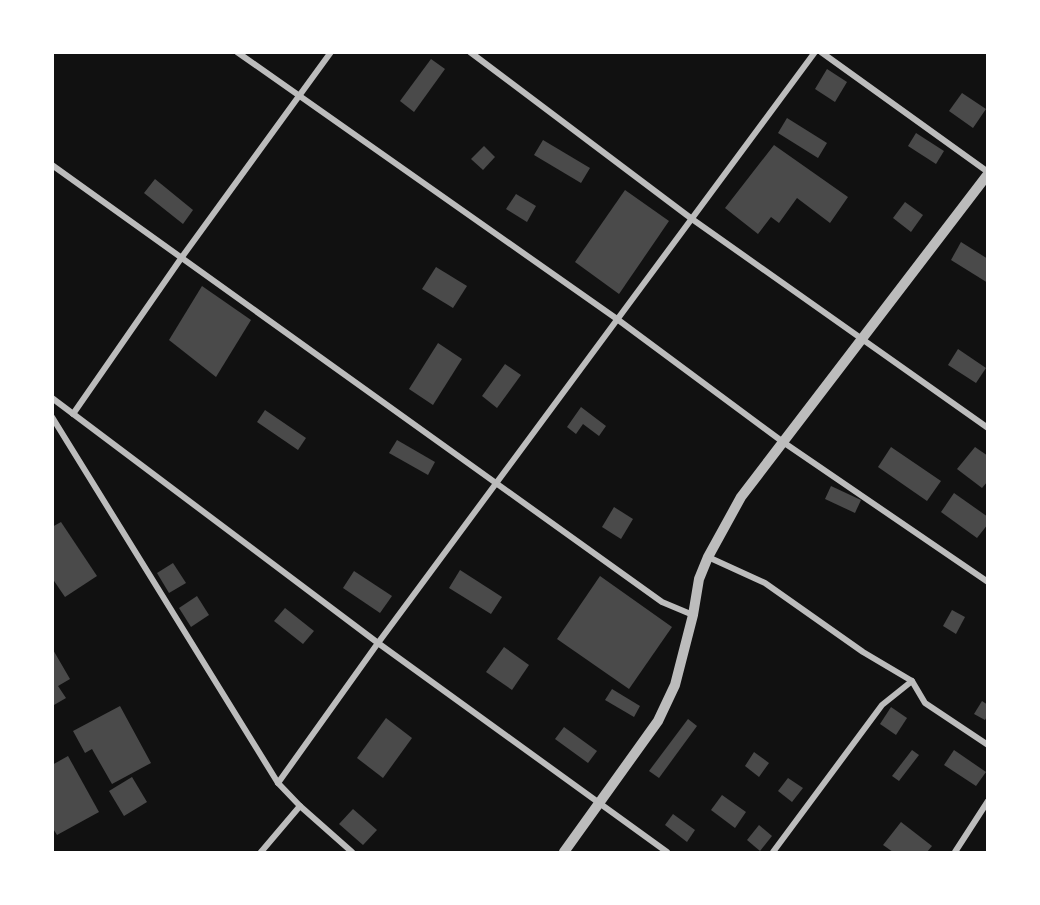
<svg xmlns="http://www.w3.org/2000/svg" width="1040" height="905" font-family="'IBM Plex Serif',serif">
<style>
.building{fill:#4a4a4a}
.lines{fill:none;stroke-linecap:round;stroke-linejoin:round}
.minor{stroke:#bcbcbc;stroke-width:6}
.tertiary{stroke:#bcbcbc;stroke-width:10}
</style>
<rect width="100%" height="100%" fill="#111"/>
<!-- building -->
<g class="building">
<polygon points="431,59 445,69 414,112 400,101"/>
<polygon points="827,69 847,82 835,102 815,89"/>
<polygon points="962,93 986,109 973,128 949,111"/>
<polygon points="787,118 827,143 818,158 778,133"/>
<polygon points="916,133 944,151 936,164 908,146"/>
<polygon points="543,140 590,168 581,183 534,155"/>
<polygon points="774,145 848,197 830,223 797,198 779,223 771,217 758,234 725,208"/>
<polygon points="484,146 495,157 483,170 471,159"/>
<polygon points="155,179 193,210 183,224 144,193"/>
<polygon points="625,190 669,221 619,294 575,262"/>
<polygon points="516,194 536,206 527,222 506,209"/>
<polygon points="905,202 923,215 911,232 893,218"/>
<polygon points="961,242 988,259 988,283 951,260"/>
<polygon points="436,267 467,286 453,308 422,289"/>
<polygon points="202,286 251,320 216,377 169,340"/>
<polygon points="438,343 462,359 433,405 409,389"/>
<polygon points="958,349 986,368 976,383 948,365"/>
<polygon points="505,364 521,375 497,408 482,396"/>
<polygon points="581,407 606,426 599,436 583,424 576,434 567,427"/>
<polygon points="265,410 306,438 298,450 257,422"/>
<polygon points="397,440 435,462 428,475 389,453"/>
<polygon points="891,447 941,481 927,501 878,467"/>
<polygon points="975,447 988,456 988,481 982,488 957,469"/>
<polygon points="831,486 861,500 855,513 825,499"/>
<polygon points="954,493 988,517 988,524 977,538 941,512"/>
<polygon points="614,507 633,519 621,539 602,527"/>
<polygon points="61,522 97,576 65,597 52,578 52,527"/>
<polygon points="173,563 186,583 169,593 157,573"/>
<polygon points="460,570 502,597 491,614 449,588"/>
<polygon points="354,571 392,596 380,613 343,588"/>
<polygon points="600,576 672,627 629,689 557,639"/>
<polygon points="197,596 209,615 191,627 179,608"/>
<polygon points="285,608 314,631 303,644 274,621"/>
<polygon points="952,610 965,617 956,634 943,626"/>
<polygon points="504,647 529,665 512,690 486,672"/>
<polygon points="52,648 70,679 58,686 66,698 54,705 52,702"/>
<polygon points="612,689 640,706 634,717 605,700"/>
<polygon points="982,701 988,705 988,715 985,720 974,714"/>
<polygon points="120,706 151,763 112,784 92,749 85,753 73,731"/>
<polygon points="891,707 907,718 896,735 880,724"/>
<polygon points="386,718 412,738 383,778 357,758"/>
<polygon points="688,719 697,726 659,778 649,771"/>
<polygon points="564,727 597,751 588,763 555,739"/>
<polygon points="912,750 919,755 899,781 892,776"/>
<polygon points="954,750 986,772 976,786 944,765"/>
<polygon points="754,752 769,763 759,777 745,766"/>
<polygon points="68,756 99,812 57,835 52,827 52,765"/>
<polygon points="132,777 147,802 124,816 109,791"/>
<polygon points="788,778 803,788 792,802 778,791"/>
<polygon points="722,795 746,812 735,828 711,810"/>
<polygon points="353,809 377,830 363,845 339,824"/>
<polygon points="673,814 695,830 687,842 665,825"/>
<polygon points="901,822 932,846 927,852 893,852 883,845"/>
<polygon points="759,825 772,836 760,851 747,840"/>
</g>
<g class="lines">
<!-- minor -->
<g class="minor">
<polyline points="237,52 617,319 783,442 988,582"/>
<polyline points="470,52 692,219 988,428"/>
<polyline points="821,52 988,172"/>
<polyline points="52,165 662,602 693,615"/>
<polyline points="52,398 378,643 667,852"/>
<polyline points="73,414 182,257 331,52"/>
<polyline points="52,417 278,783 300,806 352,852"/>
<polyline points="708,557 765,583 863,652 912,681 925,703 988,745"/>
<polyline points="278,783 378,643 815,52"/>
<polyline points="261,852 300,806"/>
<polyline points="773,852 882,705 912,681"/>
<polyline points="955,852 988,801"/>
</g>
<!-- tertiary -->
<polyline class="tertiary" points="564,852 658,721 675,685 693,615 699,579 708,557 741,497 988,174"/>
</g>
<!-- border -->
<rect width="1040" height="905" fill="none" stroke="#ffffff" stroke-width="108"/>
</svg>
